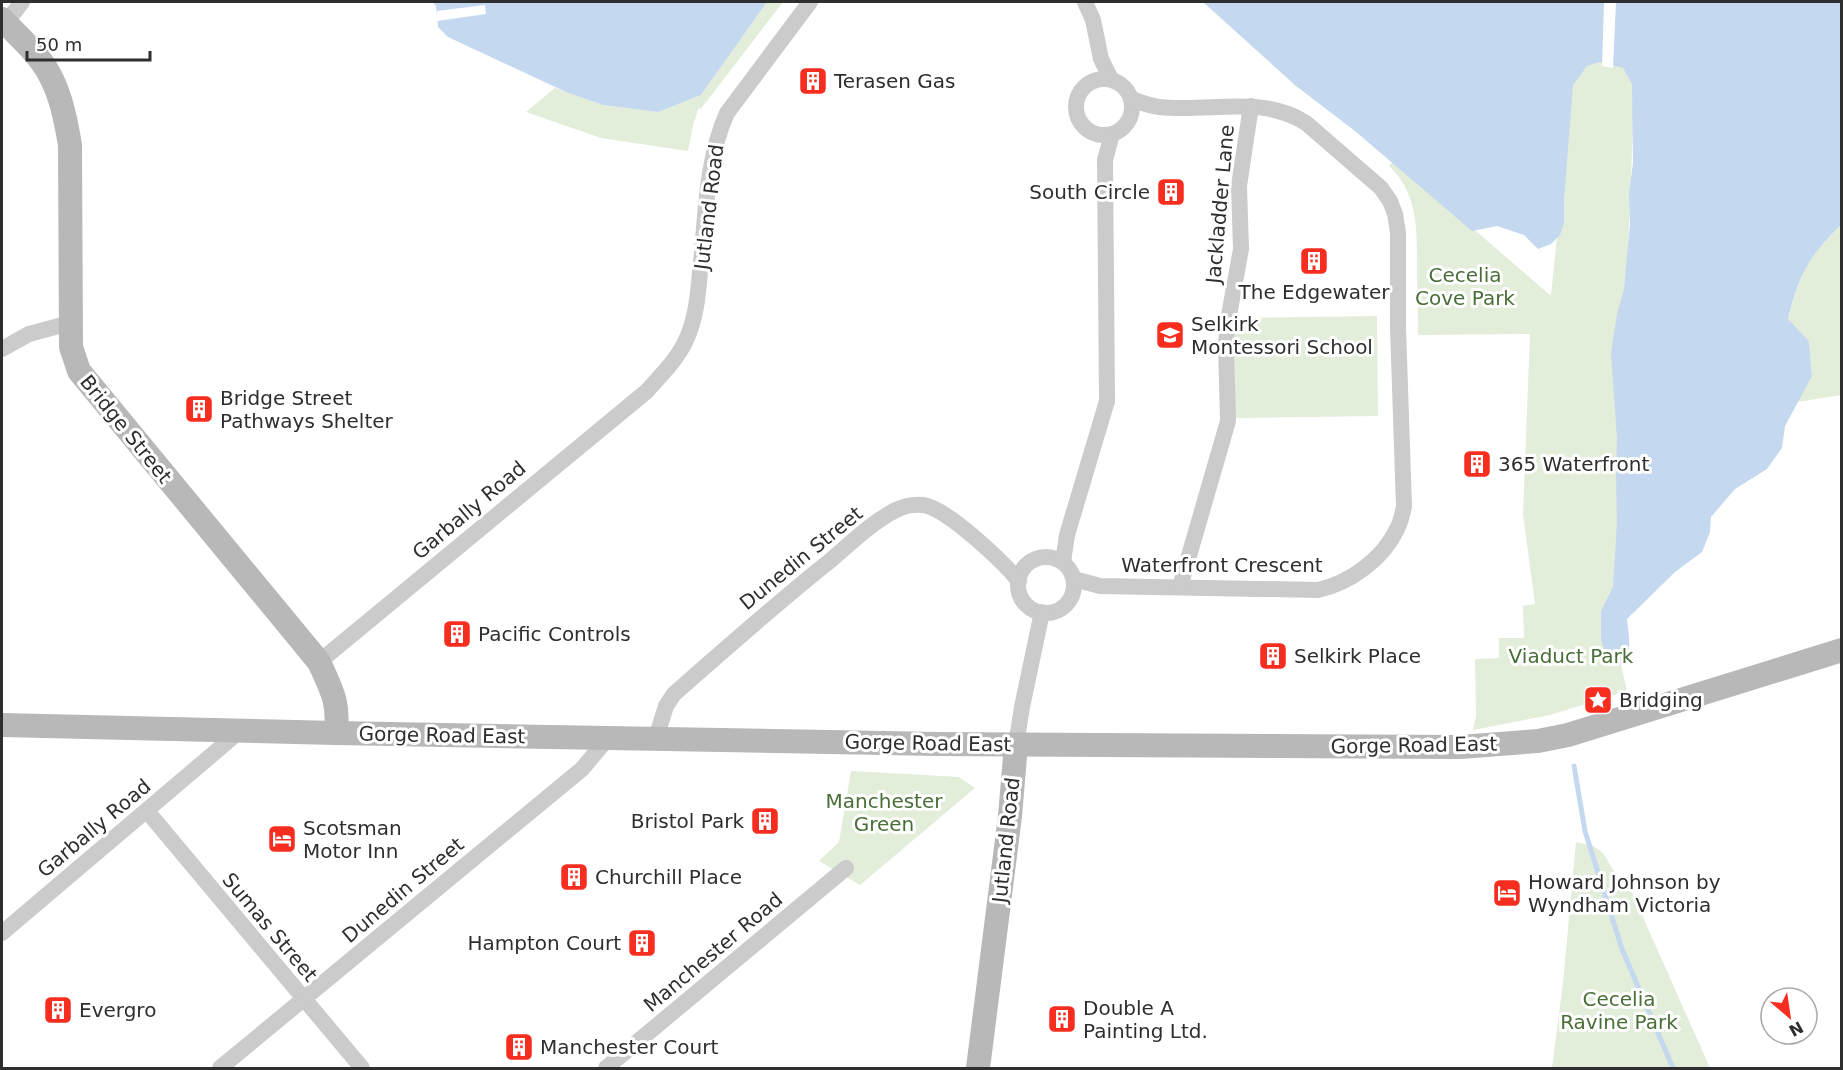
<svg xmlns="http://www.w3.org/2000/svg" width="1843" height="1070" font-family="'DejaVu Sans',sans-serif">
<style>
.green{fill:#e2edda}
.water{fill:#c4d8ef}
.pier{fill:#fff}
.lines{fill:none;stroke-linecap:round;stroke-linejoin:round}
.stream{stroke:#c4d8ef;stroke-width:5}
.street{stroke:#cbcbcb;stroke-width:16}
.secondary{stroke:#b8b8b8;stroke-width:24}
.labels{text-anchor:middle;stroke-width:6;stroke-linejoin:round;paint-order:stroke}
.poi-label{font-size:20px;fill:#2e2e2e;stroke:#fff;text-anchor:start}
.street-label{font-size:20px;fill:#2e2e2e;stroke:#fff}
.park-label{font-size:20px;fill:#496e37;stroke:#fff}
</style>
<rect width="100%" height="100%" fill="#fff"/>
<!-- green -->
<g class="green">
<polygon points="767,2 783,2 700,110 699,107 693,125 688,151 601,138 526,112 555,88 603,105 658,112 701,95"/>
<path d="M1564,2H1638L1618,502L1621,665L1627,691L1550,715L1473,730L1476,716L1475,659L1499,658V638H1524L1523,606L1535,604L1523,514L1530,334L1418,335C1418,312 1417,289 1417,265C1417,229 1418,193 1389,166L1394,160L1551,296L1557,237Z"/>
<path d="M1841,225V395L1797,402L1812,376L1809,341L1788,320C1799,275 1808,257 1841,225Z"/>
<polygon points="1377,316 1378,416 1235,418 1234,326 1236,318"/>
<polygon points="851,771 959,777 975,788 860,885 819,861 839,842"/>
<polygon points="1576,842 1593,846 1603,853 1615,873 1628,890 1626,879 1710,1068 1552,1068 1563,983"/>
</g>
<!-- water -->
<g class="water">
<polygon points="433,2 767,2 701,95 658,112 603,105 566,92 448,37 438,27 436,6"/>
<path d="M1203,2H1841V225C1808,257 1799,275 1788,319L1809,341L1812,376L1785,426L1782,448L1767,469L1735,489L1711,517L1710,532L1702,552L1675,572L1627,619C1628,634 1634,655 1621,665L1608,663L1601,639V611L1613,587L1617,523L1616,473L1617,439L1611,352L1617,314L1624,289L1630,224L1629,193L1633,163L1632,84L1623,68L1599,62L1587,66L1573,85L1564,200V223L1560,235L1551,244L1538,249L1524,235L1497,226L1472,231L1355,131L1296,86Z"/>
</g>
<!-- pier -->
<g class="pier">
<polygon points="1604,2 1616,2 1613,68 1602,66"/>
<polygon points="485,5 486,14 437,21 437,11"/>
</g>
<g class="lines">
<!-- stream -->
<polyline class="stream" points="1574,766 1585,831 1622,949 1673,1068"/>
<!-- street -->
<g class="street">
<polyline points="1085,2 1093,20 1101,59 1111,79"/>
<polyline points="2,28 22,2"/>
<circle cx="1104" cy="107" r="28"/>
<polyline points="2,349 29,334 70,323"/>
<circle cx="1046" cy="585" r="28"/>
<polyline points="1063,562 1067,535 1107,401 1105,160 1112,134"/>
<path d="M1074,579L1100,586L1318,590C1350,583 1383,559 1397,529C1401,522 1402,514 1404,507L1398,327V233L1395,214L1390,201L1381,188L1306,123C1260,94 1209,113 1159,107C1150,106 1140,102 1131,99"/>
<polyline points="1180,587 1228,421 1226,343 1228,321 1241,249 1239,186 1251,106"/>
<path d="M319,662L647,391C661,375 677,360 686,340C696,319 698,295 700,272C706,219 705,162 727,113L810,2"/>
<path d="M656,738L666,706L674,694C726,648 777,603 831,560C851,543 872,522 896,510C904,506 914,504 923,505C947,508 1003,562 1019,581"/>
<polyline points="1016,745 1022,707 1042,612"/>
<polyline points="147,811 362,1068"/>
<polyline points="2,933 240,731"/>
<polyline points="220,1068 582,769 608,738"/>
<polyline points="606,1068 846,868"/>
</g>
<!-- secondary -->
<g class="secondary">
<path d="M2,19C15,33 29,45 41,61C59,85 65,115 70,145L71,347L79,371L319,662C332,691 339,701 336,733"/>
<polyline points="2,725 336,733 937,744 1460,747 1538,741 1568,735 1842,650"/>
<polyline points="978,1068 1010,816 1016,745"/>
</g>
</g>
<!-- icons -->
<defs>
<g id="building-square" transform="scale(1.5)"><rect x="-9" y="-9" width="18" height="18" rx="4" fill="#f72e1f" stroke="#fff"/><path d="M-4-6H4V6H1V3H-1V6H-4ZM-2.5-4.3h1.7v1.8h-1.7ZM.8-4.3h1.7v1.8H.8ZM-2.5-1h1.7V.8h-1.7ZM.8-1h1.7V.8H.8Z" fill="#fff"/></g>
<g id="school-square" transform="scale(1.5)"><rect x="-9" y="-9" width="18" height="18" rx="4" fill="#f72e1f" stroke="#fff"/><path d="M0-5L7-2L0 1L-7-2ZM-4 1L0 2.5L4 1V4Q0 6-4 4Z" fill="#fff"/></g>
<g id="sight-square" transform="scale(1.5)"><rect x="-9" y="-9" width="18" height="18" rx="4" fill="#f72e1f" stroke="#fff"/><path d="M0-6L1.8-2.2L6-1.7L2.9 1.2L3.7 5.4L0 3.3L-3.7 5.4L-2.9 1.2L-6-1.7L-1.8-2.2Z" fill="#fff"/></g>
<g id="hotel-square" transform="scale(1.5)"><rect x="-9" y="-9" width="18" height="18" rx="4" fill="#f72e1f" stroke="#fff"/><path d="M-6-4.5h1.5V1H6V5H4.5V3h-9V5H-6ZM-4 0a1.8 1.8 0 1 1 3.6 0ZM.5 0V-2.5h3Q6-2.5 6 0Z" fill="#fff"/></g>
</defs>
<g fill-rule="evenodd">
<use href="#building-square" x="813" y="81"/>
<use href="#building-square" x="1171" y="192"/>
<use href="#building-square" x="1314" y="261"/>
<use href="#school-square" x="1170" y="335"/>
<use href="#building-square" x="199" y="409"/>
<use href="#building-square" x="1477" y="464"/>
<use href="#building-square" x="457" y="634"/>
<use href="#building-square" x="1273" y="656"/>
<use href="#sight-square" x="1598" y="700"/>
<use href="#building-square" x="765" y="821"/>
<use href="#hotel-square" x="282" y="839"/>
<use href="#building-square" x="574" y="877"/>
<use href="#hotel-square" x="1507" y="893"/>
<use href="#building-square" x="642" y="943"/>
<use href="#building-square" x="58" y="1010"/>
<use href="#building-square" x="1062" y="1019"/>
<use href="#building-square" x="519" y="1047"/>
</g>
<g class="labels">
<!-- poi labels -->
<g class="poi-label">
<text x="834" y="88">Terasen Gas</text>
<text x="1150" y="199" text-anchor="end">South Circle</text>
<text x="1314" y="299" text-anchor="middle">The Edgewater</text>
<text x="1191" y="331">Selkirk<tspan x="1191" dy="23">Montessori School</tspan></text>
<text x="220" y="405">Bridge Street<tspan x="220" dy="23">Pathways Shelter</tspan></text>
<text x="1498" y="471">365 Waterfront</text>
<text x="478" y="641">Pacific Controls</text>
<text x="1294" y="663">Selkirk Place</text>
<text x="1619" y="707">Bridging</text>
<text x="744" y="828" text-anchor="end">Bristol Park</text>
<text x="303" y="835">Scotsman<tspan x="303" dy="23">Motor Inn</tspan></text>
<text x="595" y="884">Churchill Place</text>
<text x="1528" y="889">Howard Johnson by<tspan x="1528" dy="23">Wyndham Victoria</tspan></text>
<text x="621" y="950" text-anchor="end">Hampton Court</text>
<text x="1083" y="1015">Double A<tspan x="1083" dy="23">Painting Ltd.</tspan></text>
<text x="79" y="1017">Evergro</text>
<text x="540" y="1054">Manchester Court</text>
</g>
<!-- street labels -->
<g class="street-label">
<text transform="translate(1220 204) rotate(-85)" y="7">Jackladder Lane</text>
<text transform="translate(709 207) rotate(-83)" y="7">Jutland Road</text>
<text transform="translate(126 429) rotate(51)" y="7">Bridge Street</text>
<text transform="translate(469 510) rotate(-40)" y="7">Garbally Road</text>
<text transform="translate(801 558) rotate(-39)" y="7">Dunedin Street</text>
<text x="1222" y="572">Waterfront Crescent</text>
<text transform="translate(442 735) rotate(1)" y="7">Gorge Road East</text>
<text transform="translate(928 743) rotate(1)" y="7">Gorge Road East</text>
<text transform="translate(1414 745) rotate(-1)" y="7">Gorge Road East</text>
<text transform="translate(94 828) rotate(-40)" y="7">Garbally Road</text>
<text transform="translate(1006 840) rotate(-84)" y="7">Jutland Road</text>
<text transform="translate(403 890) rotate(-40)" y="7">Dunedin Street</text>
<text transform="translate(270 927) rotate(50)" y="7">Sumas Street</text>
<text transform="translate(713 952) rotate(-40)" y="7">Manchester Road</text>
</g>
<!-- park labels -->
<g class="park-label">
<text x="1465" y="282">Cecelia<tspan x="1465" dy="23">Cove Park</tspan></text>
<text x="1571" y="663">Viaduct Park</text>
<text x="884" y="808">Manchester<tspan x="884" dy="23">Green</tspan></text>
<text x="1619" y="1006">Cecelia<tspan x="1619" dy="23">Ravine Park</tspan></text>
</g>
</g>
<!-- border -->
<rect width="1843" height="1070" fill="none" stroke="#2e2e2e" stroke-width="6"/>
<!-- north arrow -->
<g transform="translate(1789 1016) rotate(151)"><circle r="28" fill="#ffffff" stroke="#ababab" stroke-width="1.5"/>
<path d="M0-4.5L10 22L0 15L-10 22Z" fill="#f72e1f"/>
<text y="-9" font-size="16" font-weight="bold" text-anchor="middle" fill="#2e2e2e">N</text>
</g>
<!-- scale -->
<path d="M27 51v9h123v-9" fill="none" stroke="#2e2e2e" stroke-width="3"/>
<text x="36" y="51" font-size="18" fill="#2e2e2e" stroke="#ffffff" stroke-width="4.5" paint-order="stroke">50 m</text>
</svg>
